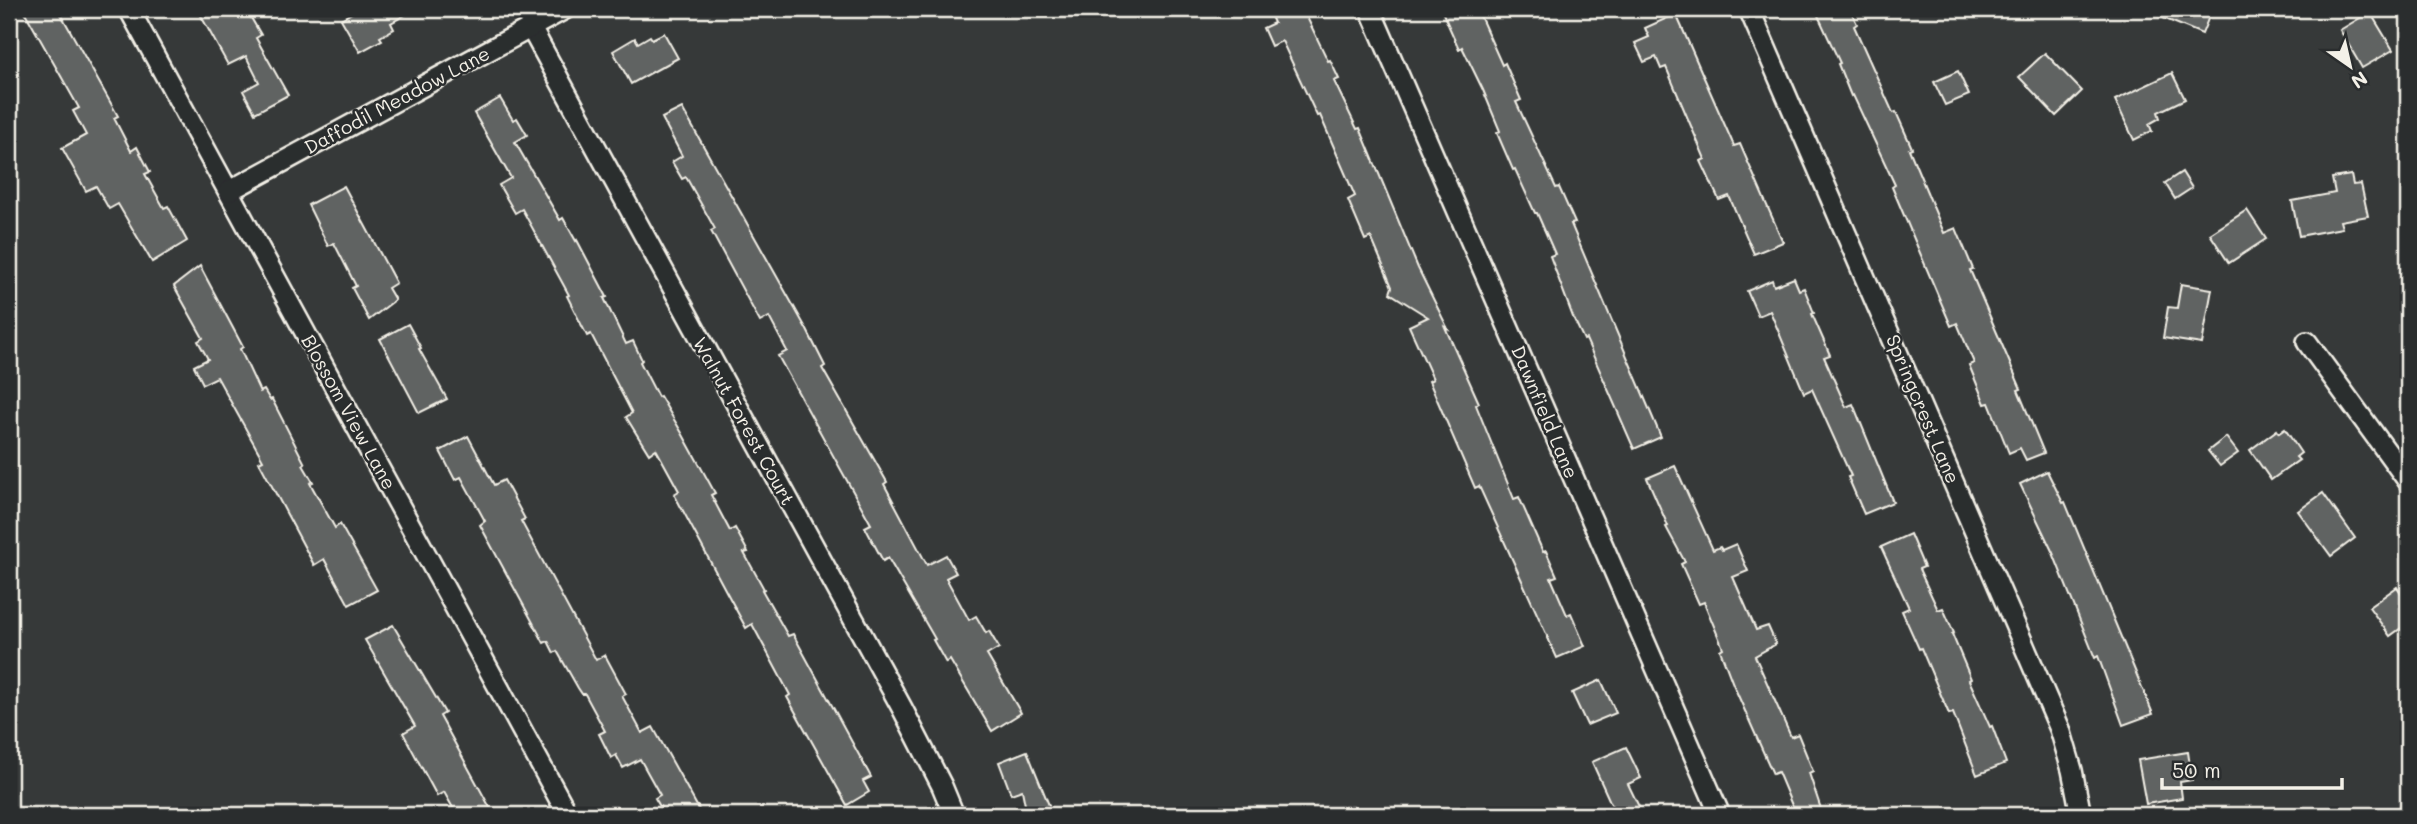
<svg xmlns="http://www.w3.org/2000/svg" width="2417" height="824" font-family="Mali,sans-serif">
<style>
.building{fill:#616362;stroke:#f4f1e8;stroke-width:2}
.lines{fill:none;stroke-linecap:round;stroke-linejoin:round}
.minor-casing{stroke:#f4f1e8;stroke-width:24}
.minor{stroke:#2a2d2e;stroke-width:19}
.labels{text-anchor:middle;stroke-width:5;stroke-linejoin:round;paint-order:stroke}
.street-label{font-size:19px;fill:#f4f1e8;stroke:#2a2d2e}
</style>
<rect width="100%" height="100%" fill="#363939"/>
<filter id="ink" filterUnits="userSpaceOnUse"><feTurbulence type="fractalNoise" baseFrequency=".0143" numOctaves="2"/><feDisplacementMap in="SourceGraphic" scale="14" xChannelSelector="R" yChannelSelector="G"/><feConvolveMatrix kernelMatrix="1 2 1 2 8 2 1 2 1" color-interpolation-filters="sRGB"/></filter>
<g filter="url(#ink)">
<!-- building -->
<g class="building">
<polygon points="23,9 58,9 118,116 114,118 131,151 137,147 150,172 145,174 164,208 168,206 187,241 152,262 118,204 109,209 96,186 86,191 62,148 86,135 73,111 79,108"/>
<polygon points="215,9 246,9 261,35 256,38 288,95 255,113 243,91 259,82 246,56 228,65 201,16"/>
<polygon points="359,9 416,9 391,23 394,29 380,37 382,40 360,52 341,19"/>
<polygon points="1268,9 1303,9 1328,61 1330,60 1339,79 1334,81 1357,129 1360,128 1418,268 1448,329 1445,327 1479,403 1476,405 1514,499 1519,497 1543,552 1546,551 1557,576 1551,578 1567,615 1571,613 1585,646 1557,658 1479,486 1475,488 1429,381 1433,379 1409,326 1428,317 1390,293 1392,287 1371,237 1365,240 1348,200 1355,196 1320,115 1317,116 1282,41 1271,46 1263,28 1274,23"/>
<polygon points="1441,9 1477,9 1502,65 1505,63 1521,100 1516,102 1556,188 1559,187 1575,223 1571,224 1661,437 1634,449 1586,339 1584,340 1573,317 1550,256 1555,254 1537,213 1535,213 1515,169 1513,170 1497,133 1500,131 1483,90 1462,47 1459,49"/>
<polygon points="1815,9 1850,9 1857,24 1854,26 1893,113 1896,112 1912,148 1909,149 1944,233 1956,228 1973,269 1970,270 2021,389 2018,390 2044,453 2026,460 2020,448 2009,453 1989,403 1985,404 1969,365 1974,363 1957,323 1951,326 1892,187 1895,185 1853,95 1851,96 1838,64 1840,63"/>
<polygon points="2141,9 2212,9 2202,34"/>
<polygon points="2370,12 2393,50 2362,68 2340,30"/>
<polygon points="1676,14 1734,146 1740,144 1783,242 1754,254 1729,196 1719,200 1701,161 1705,159 1666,67 1661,69 1656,57 1644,62 1635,43 1649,37 1645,28"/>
<polygon points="664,33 678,58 631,84 613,51 635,38 638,43 650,36 652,39"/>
<polygon points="2045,53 2082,91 2056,116 2019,77"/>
<polygon points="1958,71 1969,95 1945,105 1934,82"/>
<polygon points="2172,73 2185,99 2158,112 2160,118 2149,124 2152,131 2134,140 2115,100"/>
<polygon points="500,98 513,120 517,118 527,135 515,142 560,220 563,218 576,241 577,240 607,297 604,298 626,344 633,341 642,360 640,362 658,397 660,396 682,433 715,493 711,495 730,531 735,528 748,552 744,553 764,589 762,590 788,636 793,634 871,777 863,781 869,792 847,805 787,697 790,695 752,624 746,628 727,593 674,494 679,491 656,449 649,454 626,417 632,413 591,334 587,336 567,296 569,295 522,209 515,213 499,185 511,178 474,113"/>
<polygon points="682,108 807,330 825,366 822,368 887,482 884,484 927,565 946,555 956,573 946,578 969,620 976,616 986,633 989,631 999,648 987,655 1021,713 992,731 950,660 946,663 933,640 935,639 888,558 883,561 865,527 871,524 778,356 787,351 769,317 760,322 711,231 715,229 686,177 682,179 672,162 682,156 662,118"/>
<polygon points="2182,172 2192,188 2175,199 2165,183"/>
<polygon points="2351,175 2353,185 2361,184 2368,216 2340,221 2342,228 2299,236 2292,201 2335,193 2332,178"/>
<polygon points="344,186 396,283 388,288 395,300 369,320 352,288 356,286 334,243 328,246 308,205"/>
<polygon points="2247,210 2266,239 2229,263 2210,234"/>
<polygon points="200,266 243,347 240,349 260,392 264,390 270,400 272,399 305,464 303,465 313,482 310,483 335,528 340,524 377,590 349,605 324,559 314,565 259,462 263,460 217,377 203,384 194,366 208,359 198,341 203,338 174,286"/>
<polygon points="1794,278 1799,290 1804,288 1814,313 1812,314 1830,355 1824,357 1846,407 1853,404 1893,502 1864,514 1848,477 1851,476 1812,389 1804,393 1770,311 1758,316 1747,291 1772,280 1774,286"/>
<polygon points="2181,284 2212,289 2202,344 2163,338 2168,307 2177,308"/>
<polygon points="408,324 421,348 419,349 447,399 419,413 380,339"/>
<polygon points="2285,429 2301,453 2296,457 2299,460 2271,480 2250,450 2277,430 2279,433"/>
<polygon points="468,436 494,485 504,480 525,519 521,521 596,660 605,655 626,694 622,696 642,733 653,727 702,815 665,815 655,798 660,795 640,759 623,768 616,755 611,758 599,734 605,731 585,694 582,694 578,688 557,651 554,653 548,641 544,643 480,525 485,521 461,477 455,480 440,451"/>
<polygon points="2226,437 2238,453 2220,466 2208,451"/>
<polygon points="1675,466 1713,550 1720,547 1722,550 1736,544 1748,571 1733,577 1756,630 1768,626 1776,644 1755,656 1791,737 1798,734 1813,771 1809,773 1823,815 1796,815 1778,772 1773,774 1733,684 1720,650 1723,648 1704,602 1699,604 1681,564 1685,562 1666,527 1668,526 1647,478"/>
<polygon points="2047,471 2063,503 2065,502 2153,714 2123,725 2098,656 2095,658 2053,553 2020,484"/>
<polygon points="2323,493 2355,538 2331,556 2298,511"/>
<polygon points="1910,534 1924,567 1919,569 1938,610 1943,608 1954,633 1952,634 1971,679 1969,680 1990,727 1992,726 2006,763 1977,775 1953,713 1949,714 1921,648 1919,649 1902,611 1909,608 1881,547"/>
<polygon points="2397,587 2408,603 2408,623 2390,636 2369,607"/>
<polygon points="393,625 445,713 440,716 494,815 457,815 444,792 437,796 403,733 415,726 365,640"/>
<polygon points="1601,680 1616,713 1587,725 1572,693"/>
<polygon points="1626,747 1641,778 1628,784 1643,815 1616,815 1592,762"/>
<polygon points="1027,751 1053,815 1027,815 1022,790 1011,794 999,762"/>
<polygon points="2188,752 2192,780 2180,782 2182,798 2146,804 2138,760"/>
</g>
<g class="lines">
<!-- minor casing -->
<g class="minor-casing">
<g id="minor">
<polyline points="129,9 568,815"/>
<polyline points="1370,9 1720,815"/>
<polyline points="1749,9 2060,729 2072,770 2081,815"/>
<polyline points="531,28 902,708 942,786 954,815"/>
<polyline points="229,191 565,9"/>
<polyline points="2307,342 2408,481"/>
</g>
</g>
<!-- minor -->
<use href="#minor" class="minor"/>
</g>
</g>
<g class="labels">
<!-- street labels -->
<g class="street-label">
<text transform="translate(397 100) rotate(-28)" y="7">Daffodil Meadow Lane</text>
<text transform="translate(1923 409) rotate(67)" y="7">Springcrest Lane</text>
<text transform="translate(349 412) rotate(61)" y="7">Blossom View Lane</text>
<text transform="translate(1545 412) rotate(67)" y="7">Dawnfield Lane</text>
<text transform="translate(744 421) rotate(61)" y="7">Walnut Forest Court</text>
</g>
</g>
<!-- margin -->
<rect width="2417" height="824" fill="none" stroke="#2a2d2e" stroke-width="35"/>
<rect x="18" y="18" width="2382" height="789" fill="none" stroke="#f4f1e8" stroke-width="2.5" filter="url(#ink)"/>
<!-- north arrow -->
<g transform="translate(2350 66) rotate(146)" stroke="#2a2d2e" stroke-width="5" paint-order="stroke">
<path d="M0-5L12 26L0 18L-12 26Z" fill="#f4f1e8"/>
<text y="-10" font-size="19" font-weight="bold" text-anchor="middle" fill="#f4f1e8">N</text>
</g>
<!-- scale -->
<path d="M2162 778v10h180v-10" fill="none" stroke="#f4f1e8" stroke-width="3.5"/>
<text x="2172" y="778" font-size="21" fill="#f4f1e8" stroke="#2a2d2e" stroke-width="5" paint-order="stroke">50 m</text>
</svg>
